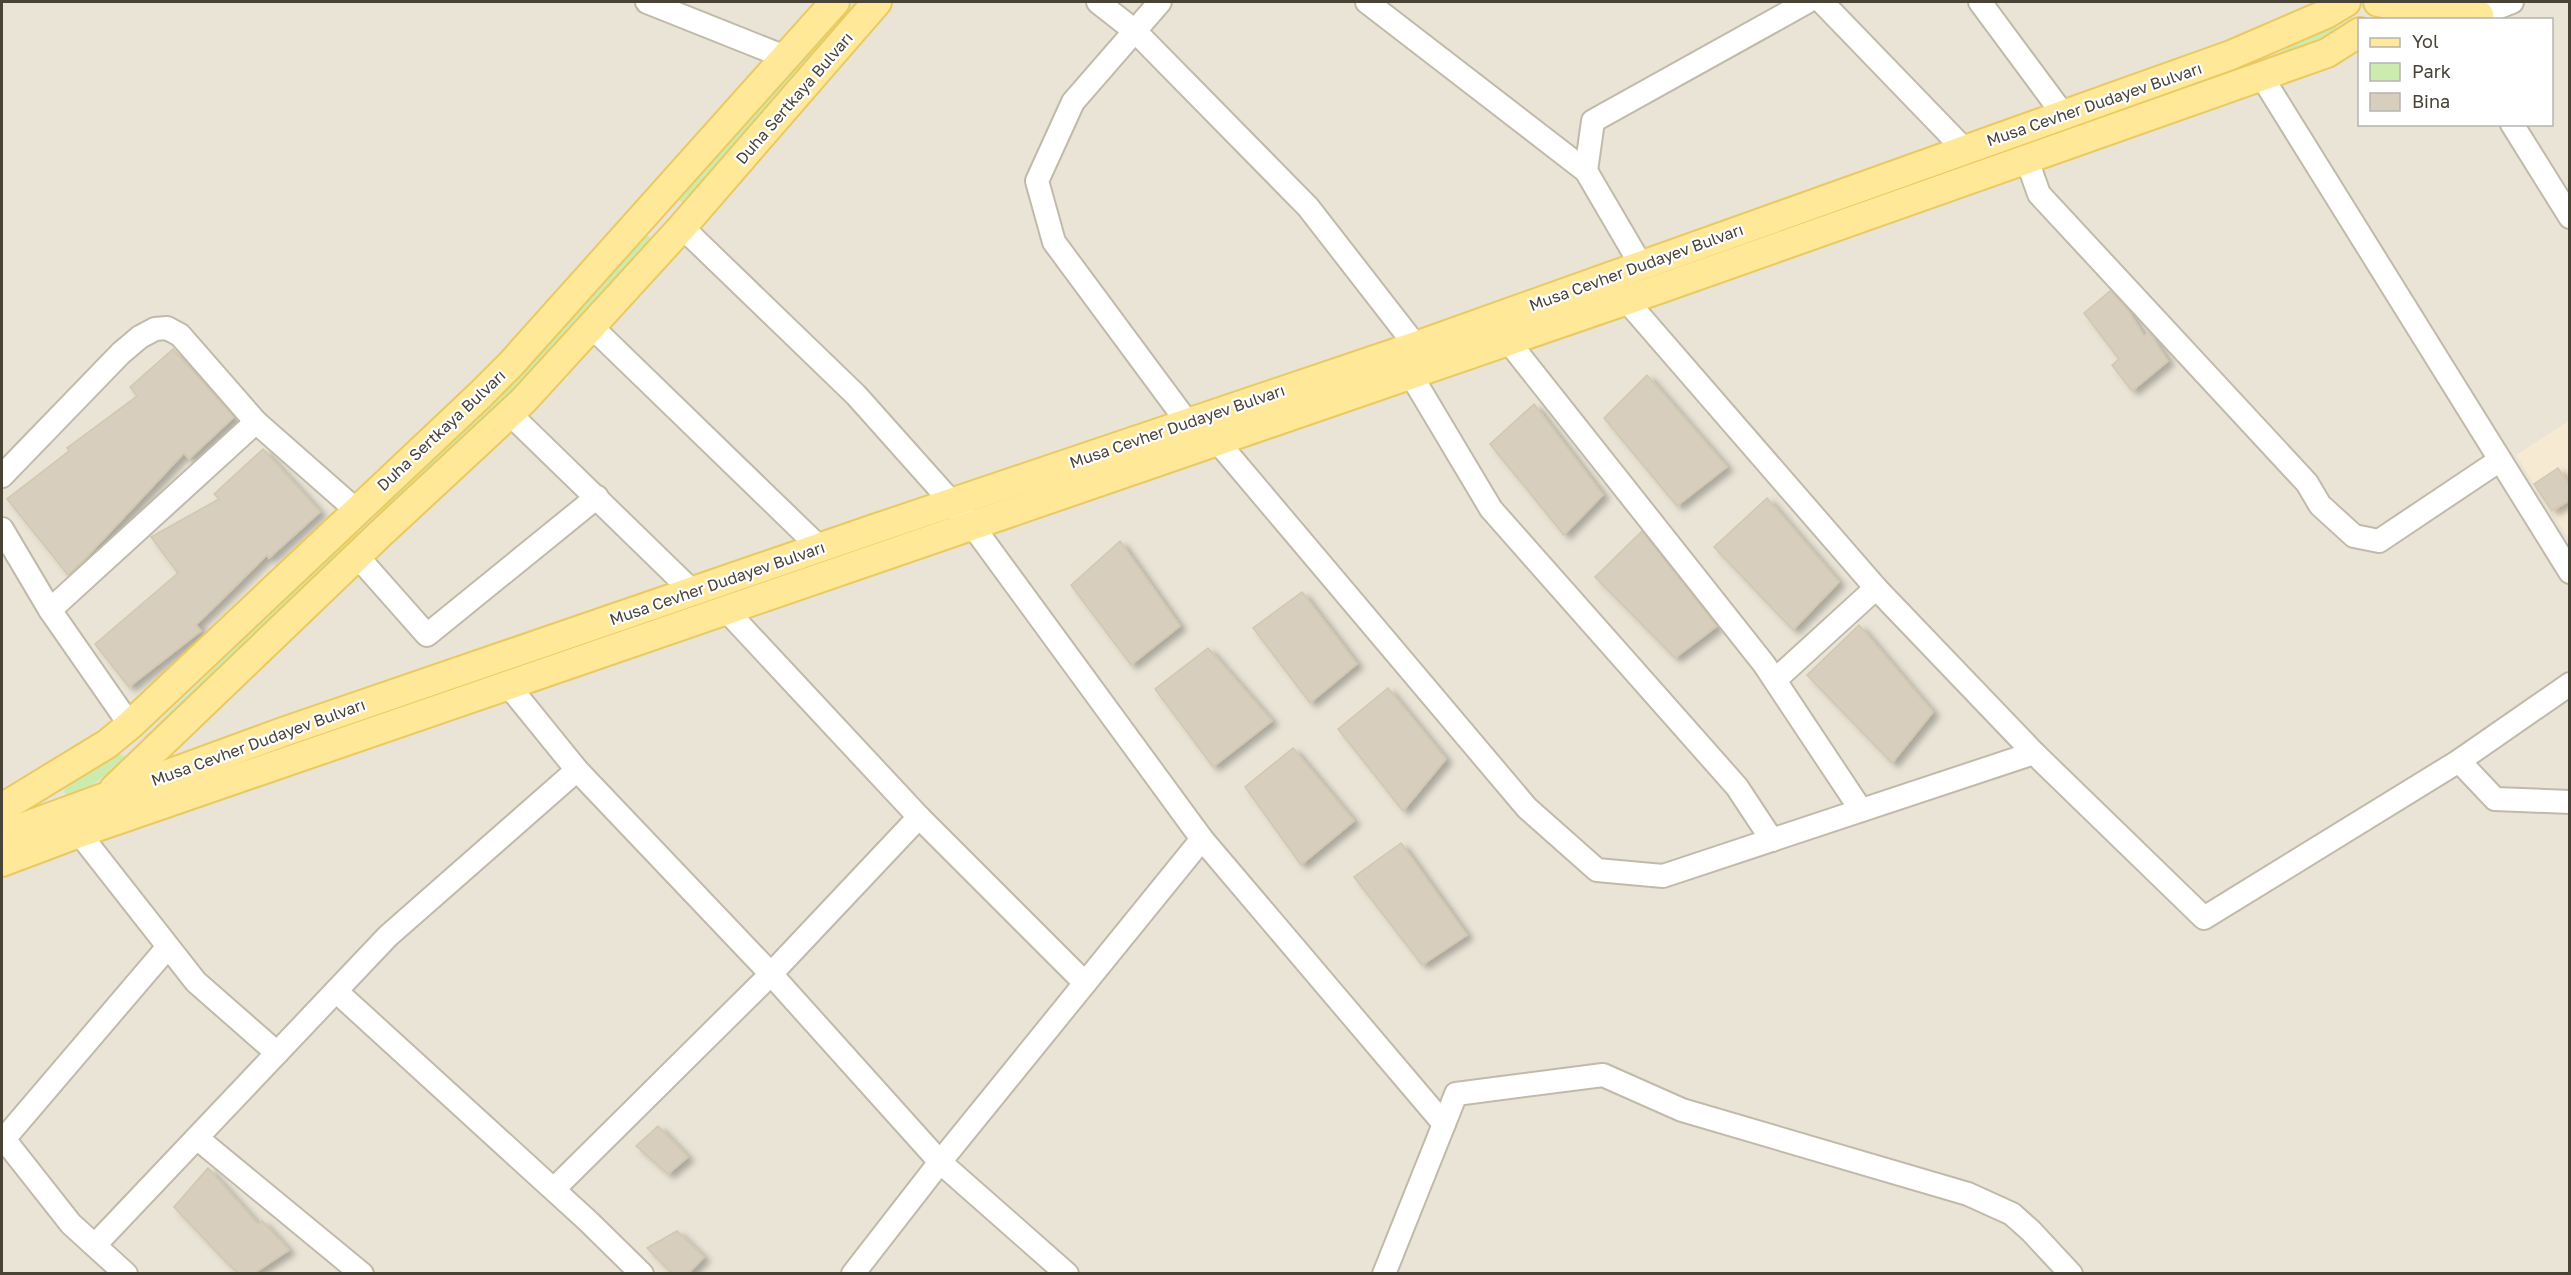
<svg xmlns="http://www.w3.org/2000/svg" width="2571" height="1275" font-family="'Golos Text',sans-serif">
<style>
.residential{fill:#e9e4d6;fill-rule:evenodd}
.commercial{fill:#f7ead2}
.green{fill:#ccebaf}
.building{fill:#d7cebd;stroke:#d2c7af;stroke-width:1.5;filter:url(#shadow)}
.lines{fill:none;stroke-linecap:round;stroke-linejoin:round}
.minor-casing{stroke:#c1baaa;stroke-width:26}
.major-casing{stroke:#eaca60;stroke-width:32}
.minor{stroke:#fff;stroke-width:22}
.major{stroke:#ffe897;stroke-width:28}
.labels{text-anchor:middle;stroke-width:4.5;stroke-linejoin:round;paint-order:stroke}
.street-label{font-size:16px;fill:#494336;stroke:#fff}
</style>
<defs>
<filter id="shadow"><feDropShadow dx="6" dy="4" stdDeviation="3" flood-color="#0004"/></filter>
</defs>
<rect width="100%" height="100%" fill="#f5f2e8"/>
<!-- residential -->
<path class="residential" d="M2,2H2569V1273H2ZM2360,20H2552V124H2360Z"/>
<!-- commercial -->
<polygon class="commercial" points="2569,421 2569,539 2516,455"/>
<!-- green -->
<g class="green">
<polygon points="854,2 861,2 683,203 678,199"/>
<polygon points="2334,22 2339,34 2278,59 2275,55"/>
<polygon points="645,234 651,238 517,386 382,514 376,509"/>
<polygon points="355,530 360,534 147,741 143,738"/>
<polygon points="116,753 125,756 123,763 76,796 67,797 64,791 67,787"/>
</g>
<!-- building -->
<g class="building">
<polygon points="2110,291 2126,307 2144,336 2149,332 2168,361 2132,391 2112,365 2119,359 2084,313"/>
<polygon points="173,349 234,417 189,459 184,453 83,561 68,575 7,499 69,451 67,448 137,396 130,387"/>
<polygon points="1647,375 1727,467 1677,506 1604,418"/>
<polygon points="1534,404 1603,495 1564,535 1490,444"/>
<polygon points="263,449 320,512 269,558 267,555 196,625 201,631 129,687 95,644 178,573 151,537 219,499 214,494"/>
<polygon points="2558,468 2570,486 2570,500 2552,511 2534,484"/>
<polygon points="1767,498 1839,582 1793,630 1714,547"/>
<polygon points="1642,531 1717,626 1675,658 1595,577"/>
<polygon points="1120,541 1180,626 1131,665 1071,585"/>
<polygon points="1302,592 1357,664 1310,703 1253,628"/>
<polygon points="1859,625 1933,712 1892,763 1807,675"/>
<polygon points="1208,648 1272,721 1213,767 1155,689"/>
<polygon points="1388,688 1446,759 1403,811 1338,729"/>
<polygon points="1293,748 1354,821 1301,865 1245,787"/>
<polygon points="1401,843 1467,935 1422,965 1354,877"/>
<polygon points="658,1126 688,1157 668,1174 636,1146"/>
<polygon points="208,1168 258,1224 262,1221 289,1250 253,1274 239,1274 226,1262 174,1207"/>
<polygon points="677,1231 704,1257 688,1274 673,1274 647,1248"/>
</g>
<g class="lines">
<!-- minor casing -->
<g class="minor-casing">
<g id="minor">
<polyline points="647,2 785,57"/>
<polyline points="1098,2 1135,31 1308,207 1416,346"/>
<polyline points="1160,2 1073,102 1037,181 1054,242 1188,423"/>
<polyline points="1367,2 1586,171 1641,265"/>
<polyline points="1822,2 1964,149"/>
<polyline points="1980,2 2063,114"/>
<polyline points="2479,15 2512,2"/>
<polyline points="2262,77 2570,572"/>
<polyline points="2512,124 2570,217"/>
<polyline points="2027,160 2039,194 2307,483 2320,505 2354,536 2379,541 2500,460"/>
<polyline points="1586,171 1593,121 1807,2"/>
<polyline points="682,227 856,395 972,525 1202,839 1444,1124"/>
<polyline points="1626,300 1876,588 2034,753 2204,918 2459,761 2570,684"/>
<polyline points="592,327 819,547"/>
<polyline points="1508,341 1764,664 1861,810"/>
<polyline points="1411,375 1491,509 1737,787 1772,840"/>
<polyline points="510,414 692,591"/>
<polyline points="1217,441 1527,808 1597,870 1663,876 2034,753"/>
<polyline points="2,476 121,353 140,337 155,329 167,328 180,335 256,422 356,510"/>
<polyline points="2,529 50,610 130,725"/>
<polyline points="357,556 427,635 597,497"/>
<polyline points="50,610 256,422"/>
<polyline points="726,610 919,817 1085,983"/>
<polyline points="1775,680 1876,588"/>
<polyline points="508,685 577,770 771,974 940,1162 1067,1274"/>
<polyline points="2459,761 2495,799 2570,802"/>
<polyline points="79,833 196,982 277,1053"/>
<polyline points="336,991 588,1221 642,1274"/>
<polyline points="197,1138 362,1274"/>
<polyline points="554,1189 771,974 919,817"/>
<polyline points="95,1245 388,936 577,770"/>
<polyline points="126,1274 71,1224 4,1139 167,948"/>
<polyline points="853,1274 940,1162 1202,839"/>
<polyline points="1384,1274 1456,1094 1603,1075 1682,1110 1968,1194 2012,1214 2031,1231 2071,1274"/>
</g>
</g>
<!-- major casing -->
<g class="major-casing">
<g id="major">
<polyline points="2378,2 2427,11 2479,15"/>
<polyline points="114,789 381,533 523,401 682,227 877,2"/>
<polyline points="2,808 107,744 130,725 480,395 511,364 835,2"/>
<polyline points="2,835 283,732 874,529 1416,346 2231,55 2326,14 2346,2"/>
<polyline points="2,862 79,833 1662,288 2327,53 2360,32"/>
</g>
</g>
<!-- minor -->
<use href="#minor" class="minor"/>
<!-- major -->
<use href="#major" class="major"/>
</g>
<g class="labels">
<!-- street labels -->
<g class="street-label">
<text transform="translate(794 98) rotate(-49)" y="6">Duha Sertkaya Bulvarı</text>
<text transform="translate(2094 104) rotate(-19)" y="6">Musa Cevher Dudayev Bulvarı</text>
<text transform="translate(1636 267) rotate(-20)" y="6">Musa Cevher Dudayev Bulvarı</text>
<text transform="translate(1177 426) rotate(-19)" y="6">Musa Cevher Dudayev Bulvarı</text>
<text transform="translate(441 430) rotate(-43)" y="6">Duha Sertkaya Bulvarı</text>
<text transform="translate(717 583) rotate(-19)" y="6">Musa Cevher Dudayev Bulvarı</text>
<text transform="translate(258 742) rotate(-20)" y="6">Musa Cevher Dudayev Bulvarı</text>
</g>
</g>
<!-- border -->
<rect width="2571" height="1275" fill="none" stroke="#494336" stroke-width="6"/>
<!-- legend -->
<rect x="2358" y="18" width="195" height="108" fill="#ffffff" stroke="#b6b4af" stroke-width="1.5"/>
<rect x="2370" y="38" width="30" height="9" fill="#ffe897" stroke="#b6b4af" stroke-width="1.5"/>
<text x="2412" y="48" font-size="18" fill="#494336">Yol</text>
<rect x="2370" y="63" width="30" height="18" fill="#ccebaf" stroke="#b6b4af" stroke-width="1.5"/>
<text x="2412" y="78" font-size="18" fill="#494336">Park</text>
<rect x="2370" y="93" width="30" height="18" fill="#d7cebd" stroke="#b6b4af" stroke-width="1.5"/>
<text x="2412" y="108" font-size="18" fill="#494336">Bina</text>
</svg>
